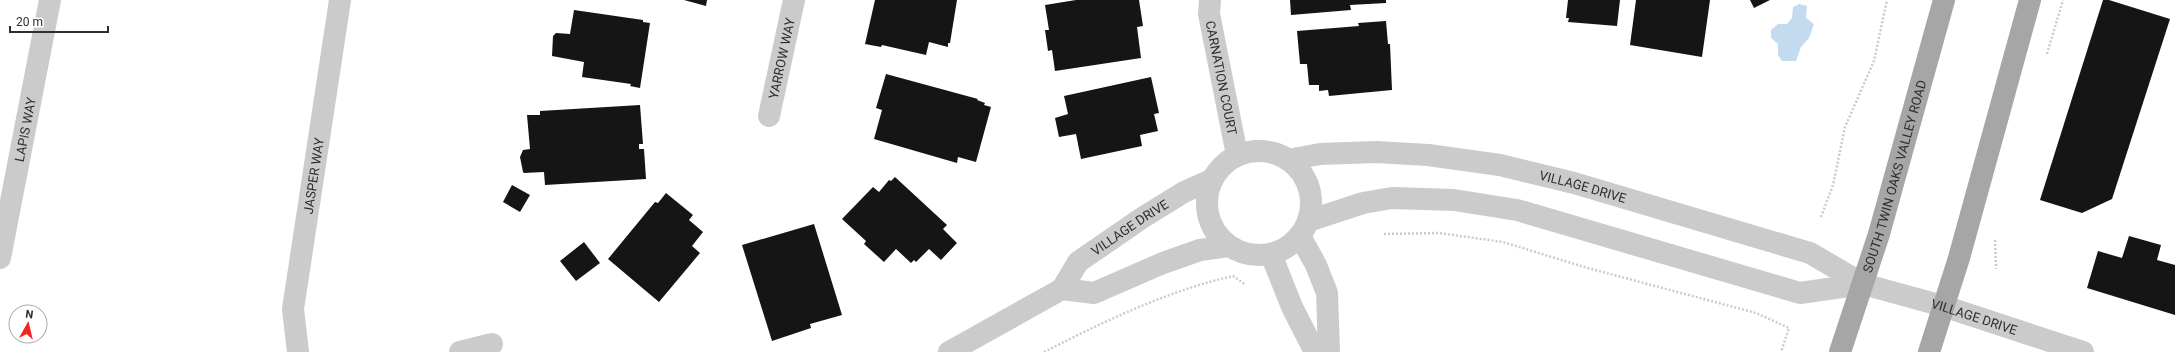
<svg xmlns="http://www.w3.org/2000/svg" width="2175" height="352" font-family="Roboto,sans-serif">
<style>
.water{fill:#c4daee}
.building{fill:#151515}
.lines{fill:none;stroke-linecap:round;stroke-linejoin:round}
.path{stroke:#cbcbcb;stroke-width:2.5;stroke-dasharray:2 2;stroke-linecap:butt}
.minor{stroke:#cbcbcb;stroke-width:22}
.tertiary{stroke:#cbcbcb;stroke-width:22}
.primary{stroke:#a6a6a6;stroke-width:22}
.labels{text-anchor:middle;stroke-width:4;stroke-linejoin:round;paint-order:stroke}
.street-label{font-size:13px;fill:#2e2e2e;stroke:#fff}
</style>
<rect width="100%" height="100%" fill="#fff"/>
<!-- water -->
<polygon class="water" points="1799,4 1807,6 1806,18 1814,24 1809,38 1801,47 1796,61 1782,61 1778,55 1778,44 1771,38 1771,30 1778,24 1787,24 1792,18 1793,7"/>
<!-- building -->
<g class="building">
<polygon points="684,0 707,0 706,6"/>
<polygon points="875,0 957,0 950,43 948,43 948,47 929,42 926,55 882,45 881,47 865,44"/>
<polygon points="1076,0 1139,0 1143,26 1137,27 1141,58 1055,71 1052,50 1048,51 1045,30 1049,30 1045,5"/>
<polygon points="1290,0 1386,0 1386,3 1350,5 1351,10 1291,15"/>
<polygon points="1568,0 1620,0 1617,26 1568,22 1569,18 1566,18"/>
<polygon points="1636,0 1710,0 1702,57 1630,45"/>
<polygon points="1750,0 1770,0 1754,8"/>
<polygon points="2103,0 2109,0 2170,19 2112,199 2082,213 2040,200"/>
<polygon points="574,10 643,20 643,22 650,23 640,88 630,86 631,84 582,77 584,62 552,56 553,36 556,33 570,34"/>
<polygon points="1386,21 1388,44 1390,44 1392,90 1329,96 1328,90 1319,91 1319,85 1309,85 1307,64 1300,64 1297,31 1359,26 1358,23"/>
<polygon points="886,74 978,99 977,100 985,103 984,105 991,107 976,162 958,157 957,163 874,139 882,110 876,108"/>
<polygon points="1151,77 1159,113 1154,114 1158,131 1140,135 1142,146 1081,159 1076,134 1059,137 1055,118 1068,114 1064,96"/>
<polygon points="640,105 643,144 639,144 639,149 644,149 646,179 545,185 544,172 524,173 523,172 520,157 523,150 530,149 527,115 540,115 540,111"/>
<polygon points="895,177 947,225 943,229 957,243 941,260 929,249 916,262 914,260 911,263 896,249 884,262 864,244 866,241 842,219 873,187 879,192 889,180 891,181"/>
<polygon points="512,185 530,195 520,212 503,202"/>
<polygon points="666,193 693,215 689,220 703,232 692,246 700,253 659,302 608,259 655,202 658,203"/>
<polygon points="814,224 842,315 810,324 811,328 772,341 742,245"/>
<polygon points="2129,236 2161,245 2157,260 2175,265 2175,315 2087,288 2098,251 2122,258"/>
<polygon points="584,242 600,263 576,281 560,261"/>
</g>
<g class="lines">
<!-- path -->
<g class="path">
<polyline points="2047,54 2063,0"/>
<polyline points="1821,217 1833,185 1845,127 1874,61 1887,0"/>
<polyline points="1384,234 1439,233 1503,242 1584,267 1756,313 1789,328 1781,352"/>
<polyline points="1995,240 1996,269"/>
<path d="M1044,352C1105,321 1167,291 1233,276L1246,285"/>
</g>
<!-- minor -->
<g class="minor">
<path id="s1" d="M1210,0L1209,14L1237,155"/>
<path id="s2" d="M769,116L794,0"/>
<polyline points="1300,236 1316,265 1327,293 1329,352"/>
<polyline points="1271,254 1292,307 1315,352"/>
<path id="s3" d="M0,258L50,0"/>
<path id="s4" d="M298,352L293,309L340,0"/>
<polyline points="460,352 492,344"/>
</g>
<!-- tertiary -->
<g class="tertiary">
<circle cx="1259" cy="203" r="52"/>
<path id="s5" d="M1288,160L1320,154L1376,152L1428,155L1500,165L1574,183L1810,253L1863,284L1943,306L2083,352"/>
<polyline points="1308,221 1363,203 1392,198 1454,200 1517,210 1800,293 1863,284"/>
<polyline points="1062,289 1094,293 1163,263 1200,250 1229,246"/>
<path id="s6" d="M949,352L1062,289L1078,262L1142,218L1184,192L1211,180"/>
</g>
<!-- primary -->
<g class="primary">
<path id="s7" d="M1840,352L1879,234L1944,0"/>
<polyline points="1929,352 1959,258 2030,0"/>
</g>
</g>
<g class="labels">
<!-- street labels -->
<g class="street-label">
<text dy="5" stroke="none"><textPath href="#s2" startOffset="59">YARROW WAY</textPath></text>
<text dy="5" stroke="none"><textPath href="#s1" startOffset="79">CARNATION COURT</textPath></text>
<text dy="5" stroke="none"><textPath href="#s3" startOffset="131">LAPIS WAY</textPath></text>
<text dy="5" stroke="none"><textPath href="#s4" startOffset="178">JASPER WAY</textPath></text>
<text dy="5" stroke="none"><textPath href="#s7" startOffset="184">SOUTH TWIN OAKS VALLEY ROAD</textPath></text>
<text dy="5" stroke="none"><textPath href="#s5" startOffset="299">VILLAGE DRIVE</textPath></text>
<text dy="5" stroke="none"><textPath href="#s6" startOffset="223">VILLAGE DRIVE</textPath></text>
<text dy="5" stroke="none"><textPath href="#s5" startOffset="713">VILLAGE DRIVE</textPath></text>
</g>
</g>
<!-- north arrow -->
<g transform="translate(28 324) rotate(8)"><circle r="19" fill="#ffffff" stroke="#ababab"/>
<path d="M0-3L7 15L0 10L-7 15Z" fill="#f22422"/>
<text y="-6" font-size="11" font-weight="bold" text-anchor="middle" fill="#2e2e2e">N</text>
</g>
<!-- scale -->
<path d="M10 26v6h98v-6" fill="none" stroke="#2e2e2e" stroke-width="2"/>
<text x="16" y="26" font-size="12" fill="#2e2e2e" stroke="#ffffff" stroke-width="3" paint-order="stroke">20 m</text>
</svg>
